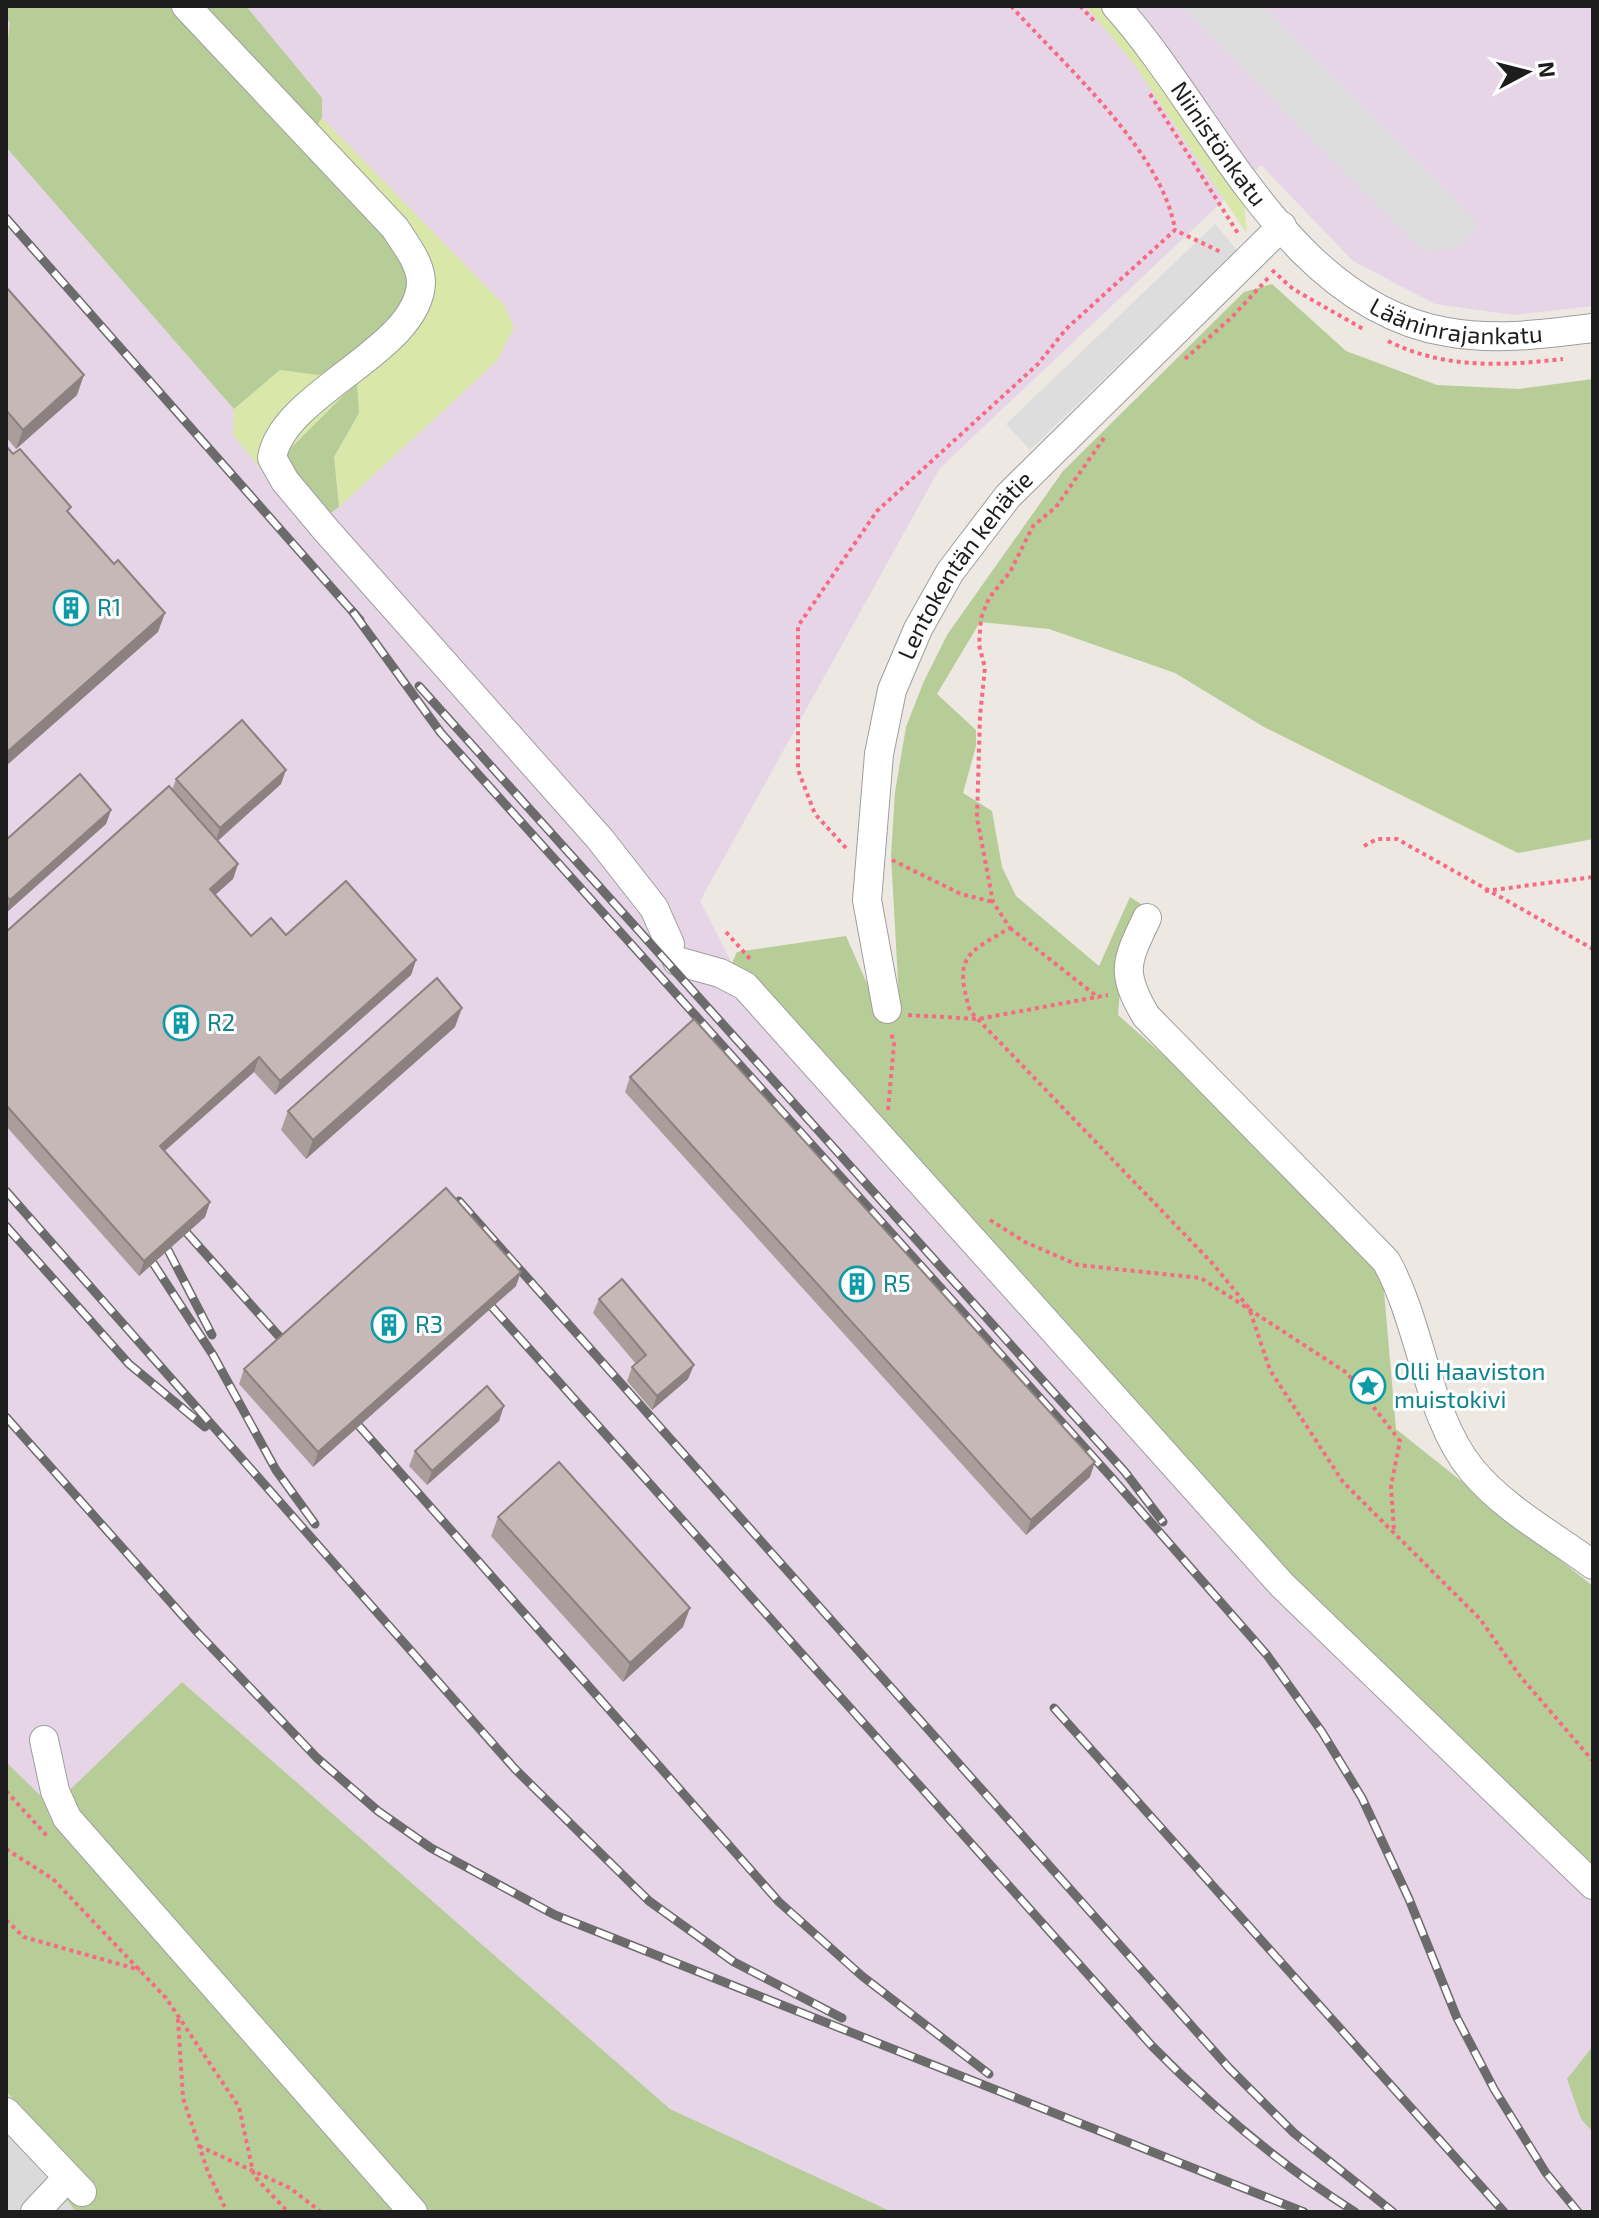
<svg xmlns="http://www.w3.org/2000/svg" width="1599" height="2218" font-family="'Exo 2',sans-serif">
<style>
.residential{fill:#dbdada}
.industrial{fill:#e6d5e7}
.grass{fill:#d9e8a9}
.forest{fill:#b6cd98}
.parking{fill:#ddd}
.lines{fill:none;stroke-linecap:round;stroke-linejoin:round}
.minor-casing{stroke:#9e9e9e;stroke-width:30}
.path{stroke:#f76b82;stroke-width:4;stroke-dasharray:4 4;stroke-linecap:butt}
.minor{stroke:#fff;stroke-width:28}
.rail-casing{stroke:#6b6b6b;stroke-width:9}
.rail{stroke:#fff;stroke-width:6;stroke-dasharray:18;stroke-linecap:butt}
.wall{fill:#aa9e9d}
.shaded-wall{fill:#8b8180}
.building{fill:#c6b8b7;stroke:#8b8180;stroke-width:2}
.labels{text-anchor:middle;stroke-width:6;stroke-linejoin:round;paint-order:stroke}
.street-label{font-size:24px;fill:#1d1d1d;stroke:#fff}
.culture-label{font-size:24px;fill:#0d838f;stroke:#fff;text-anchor:start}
</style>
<rect width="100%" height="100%" fill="#eee8e3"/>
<!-- residential -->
<polygon class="residential" points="6,2091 22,2108 52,2180 76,2212 6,2212"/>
<!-- industrial -->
<polygon class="industrial" points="6,6 1593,6 1593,306 1514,315 1435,304 1353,261 1261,165 940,468 700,901 732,963 1593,1876 1593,2212 404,2212 6,1765"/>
<!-- grass -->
<g class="grass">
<polygon points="1086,6 1098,6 1143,59 1201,147 1244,202 1247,234 1135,65"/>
<polygon points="322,118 504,305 514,327 497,361 339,507 334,457 359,413 356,383 279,460 279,491 233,435 234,409 280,370 319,375 314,129"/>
</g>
<!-- forest -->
<g class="forest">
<polygon points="6,6 246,6 322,98 322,118 314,129 414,235 403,314 368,345 319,375 280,370 234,409 6,147 6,57 10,22 6,21"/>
<polygon points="1272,284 1346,351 1437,385 1519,389 1593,379 1593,839 1518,853 1264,727 1175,673 1049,629 980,622 937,694 976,730 976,746 963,793 992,811 1002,867 1016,896 1099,966 1130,897 1144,906 1122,966 1118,1015 1291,1168 1383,1280 1396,1429 1593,1586 1593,1873 1295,1588 732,963 737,952 846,936 880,1013 900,1017 891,856 895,792 906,727 924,681 947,635 1063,471 1244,292"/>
<polygon points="357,382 359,413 334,457 339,507 328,515 279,460"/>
<polygon points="182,1682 670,2109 892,2212 76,2212 52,2180 22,2108 6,2091 6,1762 52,1807"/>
<polygon points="1593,2046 1593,2132 1581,2119 1567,2079"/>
</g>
<!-- parking -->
<g class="parking">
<polygon points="1181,6 1263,6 1479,225 1458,248 1423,252"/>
<polygon points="1215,224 1237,250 1030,450 1006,424"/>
</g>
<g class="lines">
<!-- minor casing -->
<g class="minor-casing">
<g id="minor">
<path d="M186,6L395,228C405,244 421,263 421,283C418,351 282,393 272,458L285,481L326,530L600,839L654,908L670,944"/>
<path id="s1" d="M1116,6C1213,114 1287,305 1447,332C1496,341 1544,334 1593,328"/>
<path d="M1147,918C1126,962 1120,972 1146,1016L1386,1261C1421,1323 1427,1416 1472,1470C1503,1508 1554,1536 1593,1565"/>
<polyline points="677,961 720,973 745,986 1282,1585 1593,1885"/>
<path id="s2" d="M887,1009L867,900L879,754L892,690L918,629L950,572L1008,496L1282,226"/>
<polyline points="44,1740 55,1791 67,1818 413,2212"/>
<polyline points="6,2112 82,2192"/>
<polyline points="35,2212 66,2179"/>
</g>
</g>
<!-- path -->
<g class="path">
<path d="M1011,6C1064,65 1163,152 1175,230"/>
<polyline points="1080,6 1096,23"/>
<polyline points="1150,94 1239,235"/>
<polyline points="1272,270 1293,289 1365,330"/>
<path d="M1388,341C1444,369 1502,366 1563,359"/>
<polyline points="1185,359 1232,317 1270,276"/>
<path d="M1104,438L1056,507L1033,526L1010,572L989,598L981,618L979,645L985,668L980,716L977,818L993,902L1010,928C965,954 954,957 970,1011L1213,1264L1249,1308L1270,1370L1343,1482L1480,1619L1520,1676L1593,1761"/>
<polyline points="1364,846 1377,839 1397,839 1593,949"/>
<polyline points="846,848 815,814 798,770 798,626 877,511 1038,364 1066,329 1175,230 1223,253"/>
<polyline points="892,860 961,894 993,902"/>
<polyline points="1485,891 1593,877"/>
<polyline points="1010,928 1099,998"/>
<polyline points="726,932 750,959"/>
<polyline points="908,1015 978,1019 1108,995"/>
<polyline points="888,1110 894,1044 891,1032"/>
<polyline points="990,1220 1025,1242 1078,1265 1201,1278 1347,1373 1400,1441 1391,1486 1394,1531"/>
<polyline points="6,1791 48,1837"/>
<polyline points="6,1849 53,1879 166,1998 239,2107 254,2176 288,2212"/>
<polyline points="6,1920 24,1937 140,1970"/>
<polyline points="178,2019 183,2098 208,2172 227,2212"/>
<polyline points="199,2146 290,2188 321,2212"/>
</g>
<!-- minor -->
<use href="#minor" class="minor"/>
<!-- rail casing -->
<g class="rail-casing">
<g id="rail">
<polyline points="6,218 360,620"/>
<polyline points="353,612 441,733 1112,1478 1267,1655 1322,1732 1362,1798 1409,1899 1457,2018 1494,2089 1546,2173 1578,2212"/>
<polyline points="419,686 1125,1472 1163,1522"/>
<polyline points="6,1191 515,1769 649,1901 734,1962 842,2018"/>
<polyline points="459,1201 1229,2068 1294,2133 1393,2212"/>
<polyline points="6,1226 129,1364 205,1427"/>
<polyline points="187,1233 285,1343"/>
<polyline points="168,1250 212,1335"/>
<polyline points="153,1263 213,1355 276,1470 315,1524"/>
<path d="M492,1307L1152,2046C1215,2110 1279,2164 1355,2212"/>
<polyline points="6,1417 198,1633 317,1758 378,1811 431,1848 555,1915 1304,2212"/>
<polyline points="359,1426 779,1902 862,1976 989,2074"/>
<polyline points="1054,1708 1504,2212"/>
</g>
</g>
<!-- rail -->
<use href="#rail" class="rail"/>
</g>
<!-- wall -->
<g class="wall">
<polygon points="6,287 77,395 16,449 6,437"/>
<polygon points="176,779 281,784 218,841 238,864 233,879 215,895 251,936 286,935 416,960 411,975 275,1095 254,1072 165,1151 210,1202 205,1217 139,1276 6,1126 6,932 172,790"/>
<polygon points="111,810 106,824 6,913 6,840"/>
<polygon points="455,1027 306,1159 281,1130 288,1111"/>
<polygon points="630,1077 1090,1477 1026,1535 625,1092"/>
<polygon points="516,1286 313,1467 239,1384 244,1369"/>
<polygon points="599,1299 688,1379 652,1410 627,1381 632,1367 636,1364 593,1313"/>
<polygon points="499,1421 427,1485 409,1466 415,1451"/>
<polygon points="498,1517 683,1627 623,1682 491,1536"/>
</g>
<!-- shaded-wall -->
<g class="shaded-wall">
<polygon points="84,375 77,395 16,449 23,430"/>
<polygon points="165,613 158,632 6,766 6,753"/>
<polygon points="286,770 281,784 215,843 220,828"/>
<polygon points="111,810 106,824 6,913 10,900"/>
<polygon points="238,864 233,879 205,904 210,889"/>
<polygon points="416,960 411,975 275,1095 280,1081"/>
<polygon points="462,1008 455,1027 306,1159 313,1140"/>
<polygon points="259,1057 254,1072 154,1160 160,1146"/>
<polygon points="210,1202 205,1217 139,1276 144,1261"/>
<polygon points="521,1272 516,1286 313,1467 318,1452"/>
<polygon points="694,1365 688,1379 652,1410 657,1396"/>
<polygon points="504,1406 499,1421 427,1485 432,1471"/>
<polygon points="1095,1462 1090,1477 1026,1535 1031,1520"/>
<polygon points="690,1608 683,1627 623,1682 630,1663"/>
</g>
<!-- building -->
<g class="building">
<polygon points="6,287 84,375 23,430 6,410"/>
<polygon points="6,446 13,454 20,449 71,507 67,511 114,564 118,560 165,613 6,753"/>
<polygon points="242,720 286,770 220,828 176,779"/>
<polygon points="80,774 111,810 10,900 6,896 6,840"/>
<polygon points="169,786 238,864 210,889 251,936 271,918 286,935 346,881 416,960 280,1081 259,1057 160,1146 210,1202 144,1261 6,1105 6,932"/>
<polygon points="437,978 462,1008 313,1140 288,1111"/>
<polygon points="694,1019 1095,1462 1031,1520 630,1077"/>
<polygon points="446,1188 521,1272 318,1452 244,1369"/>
<polygon points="622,1279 694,1365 657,1396 632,1367 646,1355 599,1299"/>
<polygon points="487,1386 504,1406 432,1471 415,1451"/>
<polygon points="559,1462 690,1608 630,1663 498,1517"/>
</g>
<!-- icons -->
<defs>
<g id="building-ring" transform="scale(1.8)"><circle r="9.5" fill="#fff" stroke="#0f9aa8" stroke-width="1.5"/><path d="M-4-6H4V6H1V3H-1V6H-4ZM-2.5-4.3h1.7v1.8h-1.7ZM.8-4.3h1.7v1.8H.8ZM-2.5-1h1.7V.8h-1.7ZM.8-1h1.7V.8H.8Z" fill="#0f9aa8"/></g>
<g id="sight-ring" transform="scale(1.8)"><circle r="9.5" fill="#fff" stroke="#0f9aa8" stroke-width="1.5"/><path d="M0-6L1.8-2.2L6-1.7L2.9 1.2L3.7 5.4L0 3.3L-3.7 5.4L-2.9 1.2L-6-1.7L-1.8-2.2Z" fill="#0f9aa8"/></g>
</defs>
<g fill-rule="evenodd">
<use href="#building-ring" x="71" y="608"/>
<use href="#building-ring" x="181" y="1023"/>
<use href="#building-ring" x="857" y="1284"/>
<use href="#building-ring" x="389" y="1325"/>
<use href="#sight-ring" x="1368" y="1386"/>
</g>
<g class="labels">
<!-- street labels -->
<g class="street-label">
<text dy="8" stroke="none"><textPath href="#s1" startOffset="172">Niinistönkatu</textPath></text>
<text dy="8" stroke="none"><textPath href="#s1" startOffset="484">Lääninrajankatu</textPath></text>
<text dy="8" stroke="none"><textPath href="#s2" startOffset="468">Lentokentän kehätie</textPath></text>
</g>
<!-- culture labels -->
<g class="culture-label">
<text x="97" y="616">R1</text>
<text x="207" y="1031">R2</text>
<text x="883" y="1292">R5</text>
<text x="415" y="1333">R3</text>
<text x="1394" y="1380">Olli Haaviston<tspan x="1394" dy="28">muistokivi</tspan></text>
</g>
</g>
<!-- border -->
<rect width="1599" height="2218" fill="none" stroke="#1d1d1d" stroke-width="16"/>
<!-- north arrow -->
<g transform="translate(1527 72) rotate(83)" stroke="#ffffff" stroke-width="6" paint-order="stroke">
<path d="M0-6L14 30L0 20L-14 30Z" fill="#1d1d1d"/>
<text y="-12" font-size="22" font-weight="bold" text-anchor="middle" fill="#1d1d1d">N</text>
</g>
</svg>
